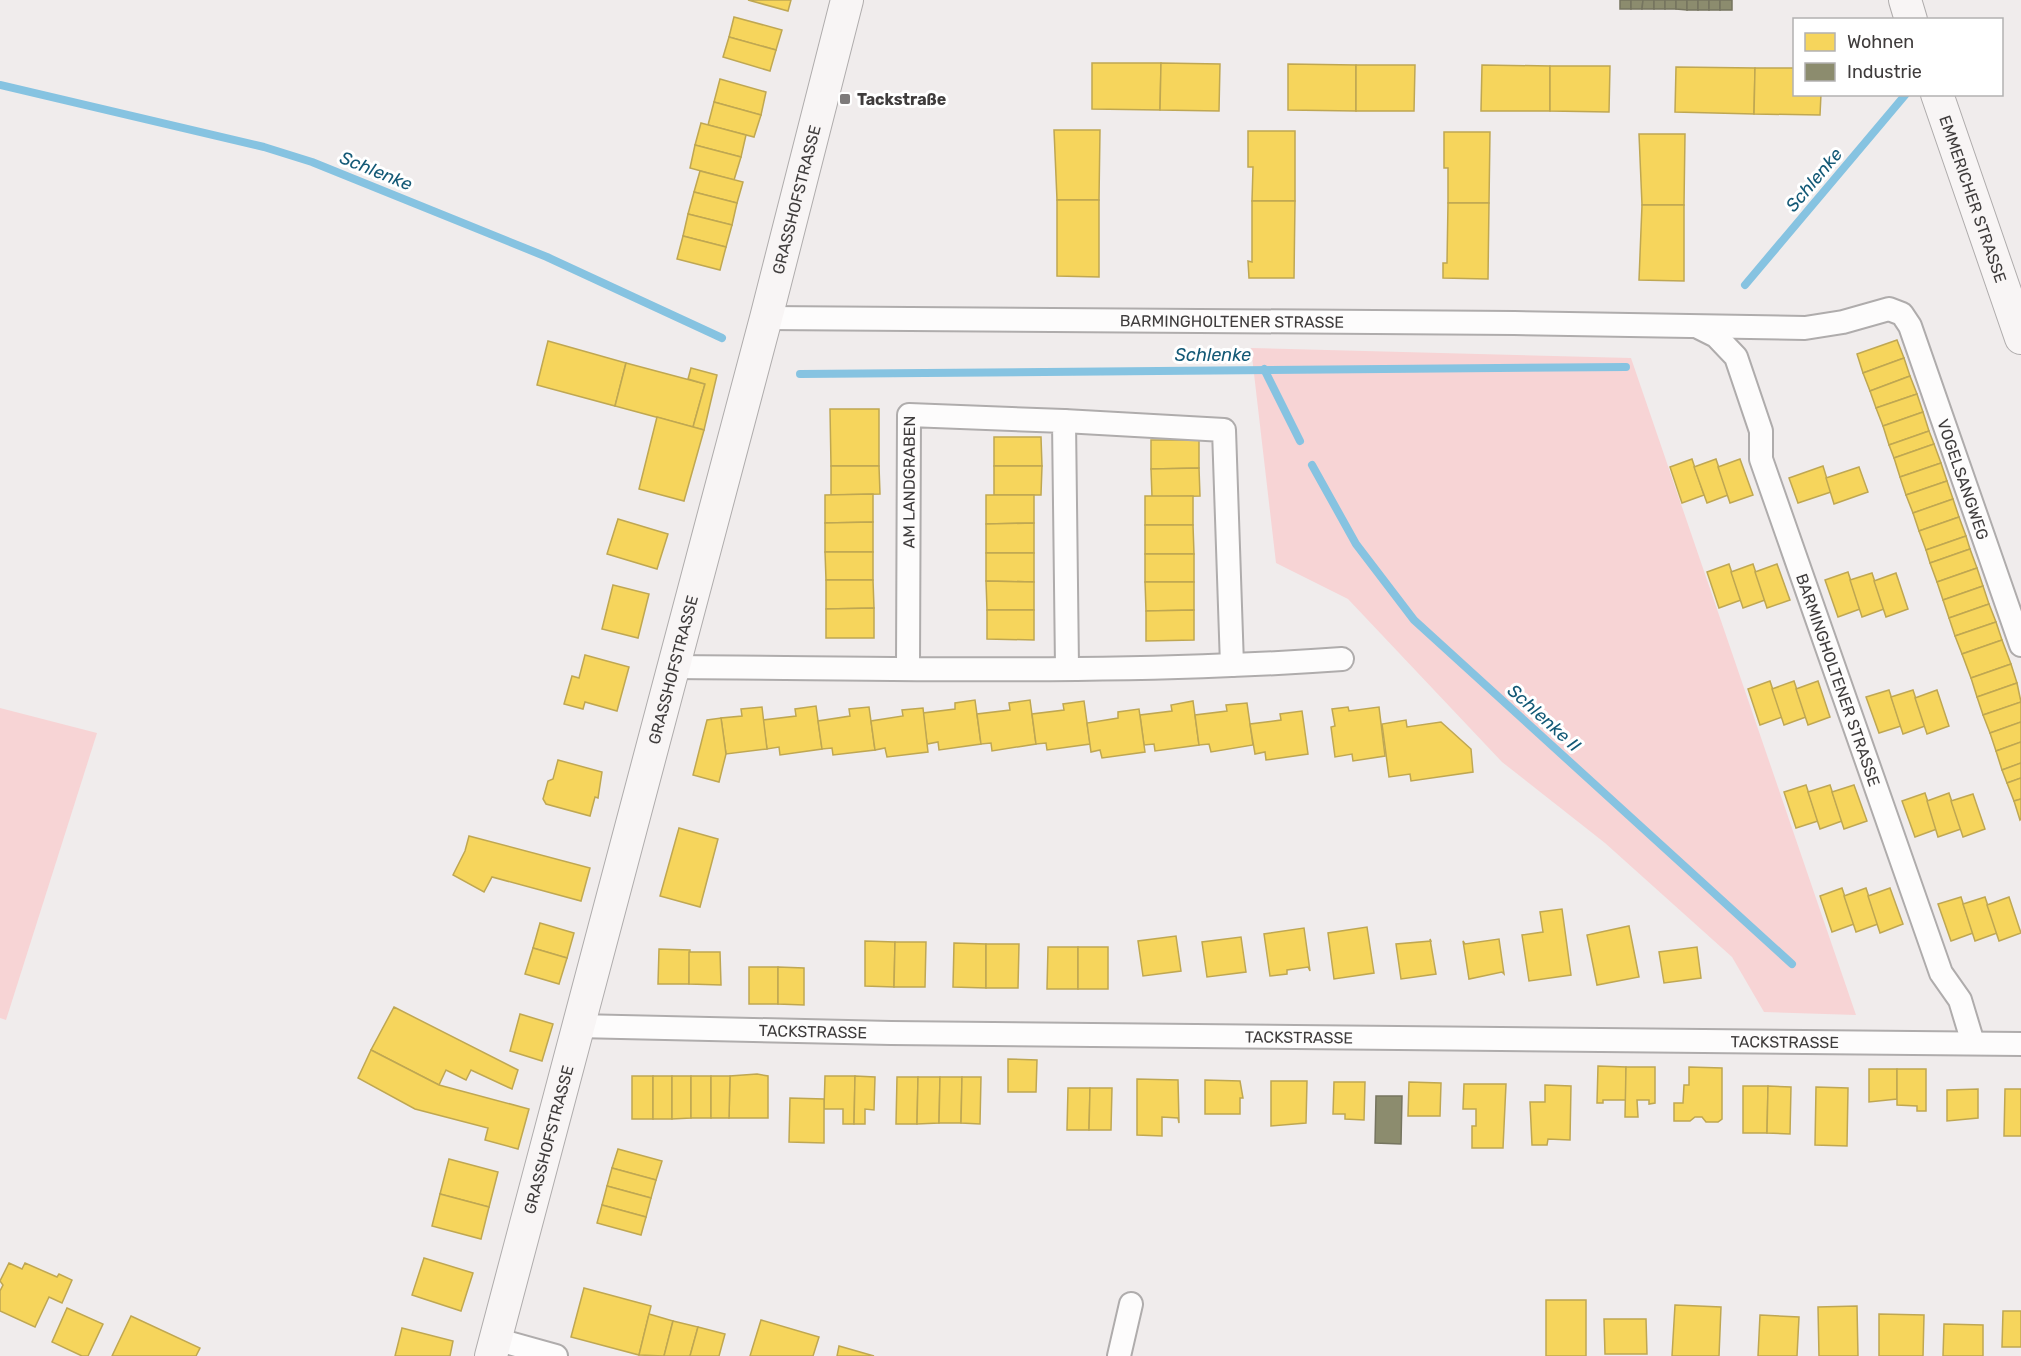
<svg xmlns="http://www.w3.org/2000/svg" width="2021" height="1356" font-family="Rubik,sans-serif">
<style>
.green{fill:#f7d4d5}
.homes{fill:#f6d55c;stroke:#bfa752;stroke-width:1.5}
.industry{fill:#8c8c6e;stroke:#75745f;stroke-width:1.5}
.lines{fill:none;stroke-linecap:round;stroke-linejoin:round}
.stream{stroke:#86c3e1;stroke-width:8}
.street-casing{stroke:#afacac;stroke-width:26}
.secondary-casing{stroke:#afacac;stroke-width:34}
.street{stroke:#fdfcfc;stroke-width:22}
.secondary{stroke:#f8f5f5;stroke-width:32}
.poi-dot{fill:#7d7a7a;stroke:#fff;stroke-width:2}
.labels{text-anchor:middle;stroke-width:6;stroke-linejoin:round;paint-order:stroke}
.poi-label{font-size:16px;font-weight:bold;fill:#3f3c3c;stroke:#fff;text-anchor:start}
.street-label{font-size:16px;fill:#3f3c3c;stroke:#fff}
.water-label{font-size:18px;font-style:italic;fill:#135976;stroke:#fff}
</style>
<rect width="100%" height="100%" fill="#f0ecec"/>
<!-- green -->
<g class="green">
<polygon points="1251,348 1631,358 1856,1015 1764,1012 1732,957 1605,843 1502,762 1348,599 1276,563"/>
<polygon points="0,708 97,733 6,1020 0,1018"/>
</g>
<!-- homes -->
<g class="homes">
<polygon points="748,0 791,0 788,11"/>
<polygon points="734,17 782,30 776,50 729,37"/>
<polygon points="729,37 776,50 770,71 723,57"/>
<polygon points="1092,63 1161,63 1160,110 1092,109"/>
<polygon points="1161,63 1220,64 1219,111 1160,110"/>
<polygon points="1288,64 1356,65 1356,111 1288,110"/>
<polygon points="1356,65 1415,65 1414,111 1356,111"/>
<polygon points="1482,65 1550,66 1550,111 1481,111"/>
<polygon points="1550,66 1610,66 1609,112 1550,111"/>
<polygon points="1676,67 1755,68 1754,114 1675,112"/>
<polygon points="1755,68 1794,68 1794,94 1821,94 1820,115 1754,114"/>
<polygon points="720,79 766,92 761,115 714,102"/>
<polygon points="714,102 761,115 754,137 708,125"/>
<polygon points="701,123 746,135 741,157 695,145"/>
<polygon points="1054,130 1100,130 1099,200 1057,200"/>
<polygon points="1248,131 1295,131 1295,201 1252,201 1253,167 1248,167"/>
<polygon points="1444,132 1490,132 1489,203 1448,203 1448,168 1444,168"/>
<polygon points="1639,134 1685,134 1684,205 1642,205"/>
<polygon points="695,145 741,157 734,180 690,168"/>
<polygon points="700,171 743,182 737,203 694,192"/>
<polygon points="694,192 737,203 732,225 688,214"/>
<polygon points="1057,200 1099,200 1099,277 1057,276"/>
<polygon points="1252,201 1295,201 1294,278 1249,278 1248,261 1252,262"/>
<polygon points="1448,203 1489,203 1488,279 1443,278 1443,263 1447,263"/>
<polygon points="1642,205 1684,205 1684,281 1639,280"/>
<polygon points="688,214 732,225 726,247 683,236"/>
<polygon points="683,236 726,247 720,270 677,259"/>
<polygon points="1897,340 1904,358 1863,373 1857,354"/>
<polygon points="548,341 626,363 615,406 537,385"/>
<polygon points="1904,358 1910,376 1870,391 1863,373"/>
<polygon points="626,363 705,384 693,427 615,406"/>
<polygon points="691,368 717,375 704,430 693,427 705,384 688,379"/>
<polygon points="1910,376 1917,394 1876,408 1870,391"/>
<polygon points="1917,394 1923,412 1883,426 1876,408"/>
<polygon points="830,409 879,409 879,466 831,466"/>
<polygon points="1923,412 1929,431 1889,445 1883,426"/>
<polygon points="657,417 704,430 684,501 639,489"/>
<polygon points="1929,431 1934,444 1894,458 1889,445"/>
<polygon points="994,437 1041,437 1042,466 994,466"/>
<polygon points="1151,440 1199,440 1199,468 1151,469"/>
<polygon points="1934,444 1941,463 1900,477 1894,458"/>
<polygon points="1692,459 1704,495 1682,503 1670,467"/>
<polygon points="1716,459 1728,495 1707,503 1694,467"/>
<polygon points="1740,459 1753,495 1730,503 1718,467"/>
<polygon points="1941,463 1947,481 1906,495 1900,477"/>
<polygon points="831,466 879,466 880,494 831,495"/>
<polygon points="994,466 1042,466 1041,495 994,495"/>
<polygon points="1823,466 1831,492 1798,503 1789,478"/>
<polygon points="1859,467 1868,492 1834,504 1826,478"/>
<polygon points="1199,468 1200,496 1152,497 1151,469"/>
<polygon points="1947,481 1953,499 1913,513 1906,495"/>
<polygon points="873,494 873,522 825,523 825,495"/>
<polygon points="986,495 1034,495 1034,523 986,524"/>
<rect x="1145" y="496" width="48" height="29"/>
<polygon points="1953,499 1959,517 1919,531 1913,513"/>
<polygon points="1959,517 1966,536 1926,550 1919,531"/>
<polygon points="618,519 668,534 657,569 607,554"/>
<polygon points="873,522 873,552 825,552 825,523"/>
<polygon points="1034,523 1034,553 986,553 986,524"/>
<polygon points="1145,525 1193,525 1194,554 1145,554"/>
<polygon points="1966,536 1970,549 1930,563 1926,550"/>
<polygon points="1970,549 1977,568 1937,582 1930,563"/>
<polygon points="825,552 873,552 873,580 826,580"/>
<polygon points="986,553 1034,553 1034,582 986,581"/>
<rect x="1145" y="554" width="49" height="28"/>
<polygon points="1729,564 1741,600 1719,608 1707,572"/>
<polygon points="1753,564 1765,600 1743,608 1731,572"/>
<polygon points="1777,564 1790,600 1767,608 1755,572"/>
<polygon points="1977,568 1983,586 1943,600 1937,582"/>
<polygon points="1848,572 1860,609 1838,617 1825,580"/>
<polygon points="1872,573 1884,609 1862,617 1850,580"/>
<polygon points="1896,573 1908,609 1886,617 1874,581"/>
<polygon points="826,580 873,580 874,608 826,609"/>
<polygon points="986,581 1034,582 1034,610 987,610"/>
<polygon points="1145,582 1194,582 1194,610 1146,611"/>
<polygon points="613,585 649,594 638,638 602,629"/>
<polygon points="1983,586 1989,604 1949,618 1943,600"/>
<polygon points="1989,604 1996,622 1955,636 1949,618"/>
<polygon points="874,608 874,638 826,638 826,609"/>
<polygon points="987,610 1034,610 1034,640 987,639"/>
<polygon points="1194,610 1194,640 1146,641 1146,611"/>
<polygon points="1996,622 2002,640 1962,654 1955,636"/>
<polygon points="2002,640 2011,664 1971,678 1962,654"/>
<polygon points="585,655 629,667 617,711 585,702 583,709 564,704 572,676 579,678"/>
<polygon points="2011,664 2017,683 1977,697 1971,678"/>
<polygon points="1770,681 1782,717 1760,725 1748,689"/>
<polygon points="1794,681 1806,717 1784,725 1772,689"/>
<polygon points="1818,681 1830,717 1808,725 1796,689"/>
<polygon points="2017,683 2021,702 1983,715 1977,697"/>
<polygon points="1889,690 1901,726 1879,733 1866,697"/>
<polygon points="1913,690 1925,726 1903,734 1891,697"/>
<polygon points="1937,690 1949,726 1927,734 1915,698"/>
<polygon points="975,700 981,744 939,750 938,742 927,744 923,713 955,709 955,703"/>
<polygon points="1030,700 1036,744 992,751 991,743 981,744 977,714 1010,710 1009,703"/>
<polygon points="1084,701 1090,744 1047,750 1046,743 1036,744 1032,714 1064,710 1063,704"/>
<polygon points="1193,701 1199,745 1155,751 1154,744 1144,745 1140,715 1172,711 1171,705"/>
<polygon points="2021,702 2021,722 1990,733 1983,715"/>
<polygon points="1247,703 1253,745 1211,752 1209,744 1199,745 1195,715 1227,711 1226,705"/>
<polygon points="816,706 822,749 780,755 779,747 767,749 763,720 796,716 795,709"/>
<polygon points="762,707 767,749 726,754 721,718 742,716 741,709"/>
<polygon points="869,707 875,750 833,755 832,748 822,749 818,721 850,716 849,709"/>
<polygon points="1348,707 1349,711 1379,707 1385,756 1353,761 1352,754 1335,757 1331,727 1335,726 1332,709"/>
<polygon points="923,708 928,752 887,757 885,748 875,750 871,721 903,716 902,710"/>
<polygon points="1139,709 1145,752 1102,758 1100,750 1091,752 1087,723 1118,718 1118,712"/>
<polygon points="1302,711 1308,754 1266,760 1265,752 1255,754 1250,724 1281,720 1280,714"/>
<polygon points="721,718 726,754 719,782 693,775 707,720"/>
<polygon points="1406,720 1407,727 1441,722 1471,749 1473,772 1411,781 1410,774 1389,777 1382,724"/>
<polygon points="2021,722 2021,742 1996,751 1990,733"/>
<polygon points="2021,742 2021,763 2002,770 1996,751"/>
<polygon points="558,760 602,772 598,798 595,797 590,816 546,804 543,799 548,781 553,779"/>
<polygon points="2021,763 2021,778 2007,783 2002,770"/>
<polygon points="2021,778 2021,799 2014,801 2007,783"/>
<polygon points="1806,785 1818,821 1796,828 1784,792"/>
<polygon points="1830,785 1842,821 1820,829 1808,792"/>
<polygon points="1854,785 1867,821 1844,829 1832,792"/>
<polygon points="1925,793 1937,829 1915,837 1902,801"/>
<polygon points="1949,793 1961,829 1938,837 1927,801"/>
<polygon points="1973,794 1985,829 1963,837 1951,801"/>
<polygon points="2021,799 2021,819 2020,820 2014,801"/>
<polygon points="679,828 718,839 700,907 660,896"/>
<polygon points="469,836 590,868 581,901 492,877 484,892 453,875 465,851"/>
<polygon points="1842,888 1854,924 1832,932 1820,896"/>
<polygon points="1866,888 1878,924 1856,932 1844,896"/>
<polygon points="1890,888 1903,924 1880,933 1868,896"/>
<polygon points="1961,897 1973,933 1951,941 1938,904"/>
<polygon points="1985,897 1997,933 1975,941 1963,904"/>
<polygon points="2009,897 2021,933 1999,941 1987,905"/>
<polygon points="1562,909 1571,975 1529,981 1522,935 1543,932 1540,912"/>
<polygon points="540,923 574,933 567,958 533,948"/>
<polygon points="1629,926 1639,977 1597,985 1587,935"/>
<polygon points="1367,927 1374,973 1334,979 1328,933"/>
<polygon points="1304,928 1310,971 1308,967 1287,970 1287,974 1270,976 1264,934"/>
<polygon points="1176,936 1181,971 1143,976 1138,941"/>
<polygon points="1241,937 1246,972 1207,977 1202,942"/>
<polygon points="1430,939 1436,974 1401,979 1396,944 1431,941"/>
<polygon points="1499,939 1504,974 1502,972 1469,979 1463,941 1465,944"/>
<polygon points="865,941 895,942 894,987 865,986"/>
<polygon points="895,942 926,942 925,987 894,987"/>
<polygon points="954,943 986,944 986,988 953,987"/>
<polygon points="986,944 1019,944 1018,988 986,988"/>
<polygon points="1048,947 1078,947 1078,989 1047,989"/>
<rect x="1078" y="947" width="30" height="42"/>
<polygon points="1697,947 1701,978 1664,983 1659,952"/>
<polygon points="533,948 567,958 559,984 525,974"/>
<polygon points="659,949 690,950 689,984 658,984"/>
<polygon points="689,952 720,952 721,985 689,984"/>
<rect x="749" y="967" width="29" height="37"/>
<polygon points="778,967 804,968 804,1005 778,1004"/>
<polygon points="394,1007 518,1070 512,1089 471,1070 466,1080 446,1070 439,1085 371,1050"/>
<polygon points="520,1014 553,1024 542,1061 510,1051"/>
<polygon points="371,1050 439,1085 529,1109 518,1149 485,1140 488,1128 415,1109 358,1078"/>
<polygon points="1008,1059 1037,1060 1036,1092 1008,1092"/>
<polygon points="1598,1066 1626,1067 1626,1100 1603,1100 1603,1103 1597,1103"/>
<polygon points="1626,1067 1655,1067 1655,1103 1649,1104 1649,1100 1637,1100 1638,1117 1625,1117"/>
<polygon points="1689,1067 1722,1068 1722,1119 1718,1122 1706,1122 1702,1117 1695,1117 1690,1121 1674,1121 1674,1103 1683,1103 1684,1085 1689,1085"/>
<polygon points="1869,1069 1897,1069 1897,1099 1869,1102"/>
<polygon points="1897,1069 1926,1069 1926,1111 1917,1111 1917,1106 1897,1105"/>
<polygon points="757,1074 768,1076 768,1118 729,1118 730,1076"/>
<rect x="632" y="1076" width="21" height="43"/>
<rect x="653" y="1076" width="19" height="43"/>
<polygon points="672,1076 691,1076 691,1118 672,1119"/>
<rect x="691" y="1076" width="20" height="42"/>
<polygon points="711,1076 730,1076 729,1118 711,1118"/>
<polygon points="825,1076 855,1076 854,1124 843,1124 843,1109 824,1109"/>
<polygon points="855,1076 875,1077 874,1110 865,1109 865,1124 854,1124"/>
<polygon points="897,1077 918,1077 917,1124 896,1124"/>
<polygon points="918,1077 940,1077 939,1123 917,1124"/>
<polygon points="940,1077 962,1077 961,1123 939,1123"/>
<polygon points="962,1077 981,1077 980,1124 961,1123"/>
<polygon points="1137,1079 1178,1080 1179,1123 1178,1118 1162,1117 1162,1136 1137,1135"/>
<polygon points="1205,1080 1240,1081 1243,1098 1240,1098 1240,1114 1205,1114"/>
<polygon points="1271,1081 1307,1081 1306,1123 1271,1126"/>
<polygon points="1334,1082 1365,1082 1364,1120 1345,1119 1345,1114 1333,1114"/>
<polygon points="1409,1082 1441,1083 1440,1116 1408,1116"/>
<polygon points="1464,1084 1506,1084 1503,1148 1472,1148 1472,1126 1476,1126 1476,1109 1463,1109"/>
<polygon points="1545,1085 1571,1086 1570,1140 1548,1139 1547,1145 1532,1145 1530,1102 1545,1102"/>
<polygon points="1743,1086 1768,1086 1767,1133 1743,1133"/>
<polygon points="1768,1086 1791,1087 1790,1134 1767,1133"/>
<polygon points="1816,1087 1848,1088 1847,1146 1815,1145"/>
<polygon points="1068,1088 1090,1088 1089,1130 1067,1130"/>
<polygon points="1090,1088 1112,1088 1111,1130 1089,1130"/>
<polygon points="1978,1089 1978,1118 1947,1121 1947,1090"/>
<polygon points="2005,1089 2021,1089 2021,1136 2004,1136"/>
<polygon points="790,1098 824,1099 824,1143 789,1142"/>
<polygon points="618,1149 662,1161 656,1180 612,1168"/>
<polygon points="449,1159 498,1172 489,1207 440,1194"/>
<polygon points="612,1168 656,1180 651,1198 607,1186"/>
<polygon points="607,1186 651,1198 646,1217 602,1205"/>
<polygon points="440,1194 489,1207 481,1239 432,1226"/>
<polygon points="602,1205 646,1217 641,1235 597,1223"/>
<polygon points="424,1258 473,1273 461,1311 412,1295"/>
<polygon points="9,1263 22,1269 25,1263 57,1277 59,1274 72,1280 62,1303 49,1297 35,1327 0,1311 0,1291 3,1285 0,1281"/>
<polygon points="584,1288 651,1306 639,1355 571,1337"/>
<rect x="1546" y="1300" width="40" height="56"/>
<polygon points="1675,1305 1721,1307 1719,1356 1672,1356"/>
<polygon points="1857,1306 1858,1356 1819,1356 1818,1307"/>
<polygon points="67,1308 103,1324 88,1356 82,1356 52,1342"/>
<polygon points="2003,1311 2021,1311 2021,1347 2002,1347"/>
<polygon points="649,1314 673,1321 664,1356 639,1355"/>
<polygon points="1879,1314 1924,1315 1923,1356 1879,1356"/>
<polygon points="1760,1315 1799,1317 1797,1356 1758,1356"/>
<polygon points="131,1316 200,1348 196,1356 112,1356"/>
<polygon points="1604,1319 1646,1319 1647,1354 1605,1354"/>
<polygon points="761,1320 819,1337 813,1356 750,1356"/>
<polygon points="673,1321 698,1327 690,1356 664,1356"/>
<polygon points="1944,1324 1983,1325 1983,1356 1943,1356"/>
<polygon points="698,1327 725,1334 719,1356 690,1356"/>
<polygon points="402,1328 453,1341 450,1356 395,1356"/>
<polygon points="839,1346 874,1356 837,1356"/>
</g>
<!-- industry -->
<g class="industry">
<rect x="1620" y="0" width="11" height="9"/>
<polygon points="1631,0 1643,0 1642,9 1631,9"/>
<polygon points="1643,0 1654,0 1654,9 1642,9"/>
<rect x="1654" y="0" width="11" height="9"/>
<rect x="1665" y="0" width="11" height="9"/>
<polygon points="1676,0 1687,0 1687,10 1676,9"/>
<rect x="1687" y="0" width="11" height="10"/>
<rect x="1698" y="0" width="11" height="10"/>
<rect x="1709" y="0" width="11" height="10"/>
<rect x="1720" y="0" width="12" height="10"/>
<polygon points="1376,1096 1402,1096 1401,1144 1375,1143"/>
</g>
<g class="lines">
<!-- stream -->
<g class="stream">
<polyline points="0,85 264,147 312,162 547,257 722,338"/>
<polyline points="1745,285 1906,94"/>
<polyline points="1264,369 1300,441"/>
<polyline points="800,374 1626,367"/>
<polyline points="1312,465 1356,544 1414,620 1792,964"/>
</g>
<!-- street casing -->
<g class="street-casing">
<g id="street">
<path id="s1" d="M766,318L1514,323L1805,328L1843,322L1889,309L1902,314L1910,326L2021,645"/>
<path id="s2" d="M1700,328L1716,336L1736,357L1761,431V459L1941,973L1960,1000L1973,1043"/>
<polyline points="1064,421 1224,430 1232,665"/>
<path d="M672,667C895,668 1120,675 1342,659"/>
<path id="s3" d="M908,668L909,415L1064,421L1067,667"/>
<path id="s4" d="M577,1026L891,1033L2021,1044"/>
<polyline points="495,1339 556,1356"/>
<polyline points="1119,1356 1131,1304"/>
</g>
</g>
<!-- secondary casing -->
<g class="secondary-casing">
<g id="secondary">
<polyline points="1905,0 1911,20"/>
<path id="s5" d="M1937,94L2021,338"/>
<path id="s6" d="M491,1356L766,318L847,0"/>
</g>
</g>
<!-- street -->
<use href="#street" class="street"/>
<!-- secondary -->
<use href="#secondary" class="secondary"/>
</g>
<!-- markers -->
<rect class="poi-dot" x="839" y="93" width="12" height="12" rx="3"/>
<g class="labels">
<!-- poi labels -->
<g class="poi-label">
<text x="857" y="105">Tackstraße</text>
</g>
<!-- street labels -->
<g class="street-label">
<text dy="6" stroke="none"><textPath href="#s5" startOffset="111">EMMERICHER STRASSE</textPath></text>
<text dy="6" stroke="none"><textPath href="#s6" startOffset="1196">GRASSHOFSTRASSE</textPath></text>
<text dy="6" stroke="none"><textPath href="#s1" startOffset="466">BARMINGHOLTENER STRASSE</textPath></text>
<text dy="6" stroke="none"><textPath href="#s1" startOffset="1316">VOGELSANGWEG</textPath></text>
<text dy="6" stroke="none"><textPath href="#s3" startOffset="186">AM LANDGRABEN</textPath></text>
<text dy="6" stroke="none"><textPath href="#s6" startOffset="710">GRASSHOFSTRASSE</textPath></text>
<text dy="6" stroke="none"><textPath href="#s2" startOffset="387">BARMINGHOLTENER STRASSE</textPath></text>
<text dy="6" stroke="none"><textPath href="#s4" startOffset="236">TACKSTRASSE</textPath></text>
<text dy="6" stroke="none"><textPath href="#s4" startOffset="722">TACKSTRASSE</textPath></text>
<text dy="6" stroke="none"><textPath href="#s4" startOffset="1208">TACKSTRASSE</textPath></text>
<text dy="6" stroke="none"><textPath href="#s6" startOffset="224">GRASSHOFSTRASSE</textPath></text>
</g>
<!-- water labels -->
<g class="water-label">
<text transform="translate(376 171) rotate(22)" y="6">Schlenke</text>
<text transform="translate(1814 180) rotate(-50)" y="6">Schlenke</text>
<text x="1213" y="361">Schlenke</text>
<text transform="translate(1544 718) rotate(42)" y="6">Schlenke II</text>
</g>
</g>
<!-- legend -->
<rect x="1793" y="18" width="210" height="78" fill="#ffffff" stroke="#b2b1b1" stroke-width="1.5"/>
<rect x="1805" y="33" width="30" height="18" fill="#f6d55c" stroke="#b2b1b1" stroke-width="1.5"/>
<text x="1847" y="48" font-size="18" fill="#3f3c3c">Wohnen</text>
<rect x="1805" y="63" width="30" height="18" fill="#8c8c6e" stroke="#b2b1b1" stroke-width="1.5"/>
<text x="1847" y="78" font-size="18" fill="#3f3c3c">Industrie</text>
</svg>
